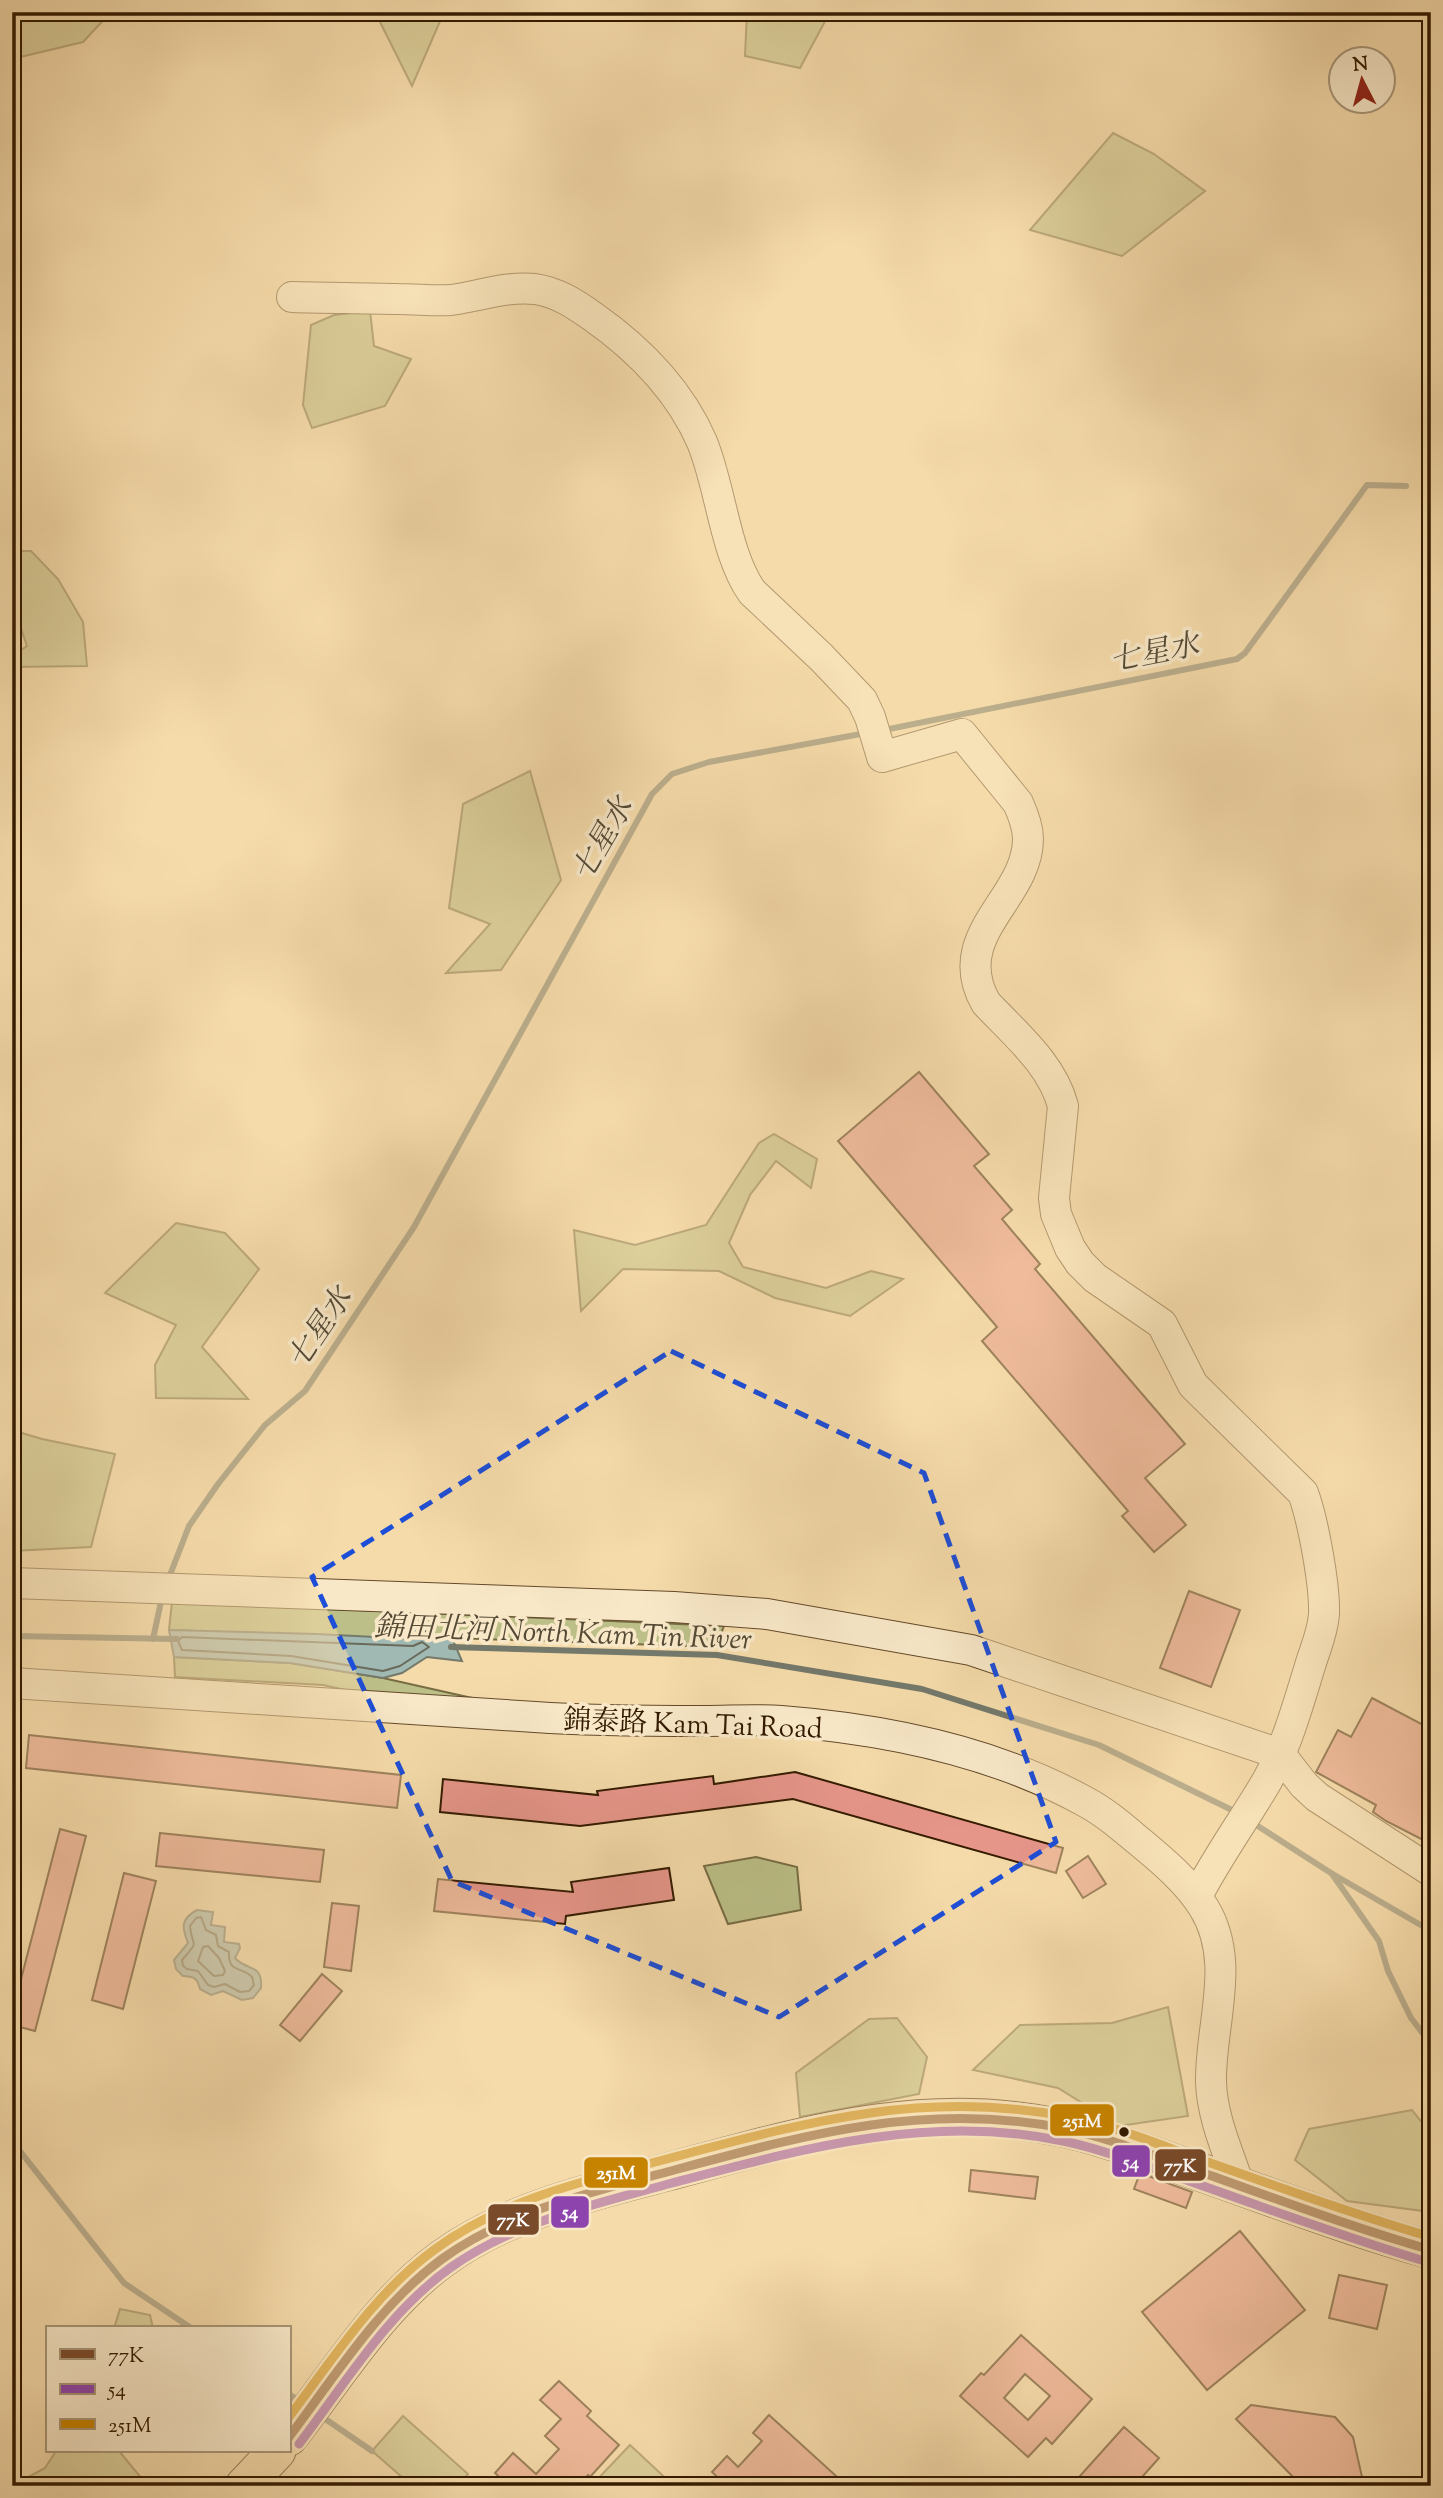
<svg xmlns="http://www.w3.org/2000/svg" width="1443" height="2498" font-family="'Sorts Mill Goudy','Noto Serif TC',serif">
<style>
.green{fill:#bcc088;stroke:#786d44;stroke-width:2}
.water{fill:#a0b9b3;stroke:#74796b;stroke-width:2}
.lines{fill:none;stroke-linecap:round;stroke-linejoin:round}
.shore{stroke:#6a6a5a;stroke-width:2}
.stream{stroke:#74796b;stroke-width:6}
.building{fill:#e7968a;stroke:#331a00;stroke-width:2;fill-rule:evenodd}
.minor-casing{stroke:#644a2a;stroke-width:32}
.major-casing{stroke:#331a00;stroke-width:39}
.minor{stroke:#f8e8c8;stroke-width:30}
.major{stroke:#f5dbaa;stroke-width:37}
.bus-1-casing{stroke:#f8e8c8;stroke-width:14}
.bus-2-casing{stroke:#f8e8c8;stroke-width:14}
.bus-3-casing{stroke:#f8e8c8;stroke-width:14}
.bus-1{stroke:#7a4b2a;stroke-width:9}
.bus-2{stroke:#8e44ad;stroke-width:9}
.bus-3{stroke:#c68300;stroke-width:9}
.marked{fill:none;stroke:#1d4ed8;stroke-width:5;stroke-dasharray:14 9;stroke-linejoin:round}
.bus-dot{fill:#331a00;stroke:#f8e8c8;stroke-width:2.5}
.labels{text-anchor:middle;stroke-width:7;stroke-linejoin:round;paint-order:stroke}
.street-label{font-size:28px;fill:#331a00;stroke:#f8e8c8}
.water-label{font-size:30px;font-style:italic;fill:#544a36;stroke:#f8e8c8}
.line-badge{stroke:#f8e8c8;stroke-width:2.5}
.badge-label{font-size:19px;text-anchor:middle;font-weight:bold;fill:#fff}
</style>
<rect width="100%" height="100%" fill="#f5dbaa"/>
<filter id="stains"><feTurbulence type="fractalNoise" baseFrequency=".00286" numOctaves="4"/><feColorMatrix values="0 0 0 0 .2 0 0 0 0 .09 0 0 0 0 .02 0 0 0 .5 -.17"/></filter>
<radialGradient id="worn" r=".72"><stop offset=".6" stop-color="#630" stop-opacity="0"/><stop offset="1" stop-color="#630" stop-opacity=".3"/></radialGradient>
<!-- green -->
<g class="green">
<polygon points="12,12 38,12 45,16 52,12 111,12 83,42 12,59"/>
<polygon points="375,12 444,12 412,86"/>
<polygon points="747,12 830,12 800,68 745,56"/>
<polygon points="1113,133 1154,154 1205,191 1122,256 1030,230"/>
<polygon points="370,311 374,346 411,359 385,406 312,428 303,405 311,325 334,315"/>
<polygon points="12,551 31,551 58,579 83,622 87,666 12,667 12,656 27,646 18,620 12,618"/>
<polygon points="530,771 561,880 501,970 446,973 490,924 449,908 463,804"/>
<polygon points="774,1134 817,1159 811,1188 776,1161 750,1195 729,1243 743,1267 826,1288 871,1271 903,1279 850,1316 775,1298 719,1271 623,1269 581,1311 574,1230 635,1245 706,1225 759,1143"/>
<polygon points="176,1223 225,1233 259,1269 202,1347 248,1399 156,1398 155,1365 176,1325 105,1293"/>
<polygon points="12,1430 42,1439 115,1454 91,1547 12,1551"/>
<polygon points="172,1602 724,1626 716,1647 426,1637 425,1628 414,1627 415,1639 169,1630"/>
<polygon points="174,1657 290,1663 383,1678 499,1704 390,1700 323,1685 175,1677"/>
<polygon points="756,1857 797,1867 801,1910 728,1924 704,1866"/>
<polygon points="1168,2007 1188,2116 1119,2126 1058,2088 973,2070 1020,2025 1112,2023"/>
<polygon points="897,2018 927,2057 919,2094 800,2117 796,2073 869,2019"/>
<polygon points="1412,2110 1431,2134 1431,2212 1347,2201 1295,2160 1309,2129"/>
<polygon points="120,2309 150,2315 153,2328 114,2328"/>
<polygon points="403,2416 468,2474 458,2486 412,2486 372,2451"/>
<polygon points="630,2445 674,2486 591,2486"/>
<polygon points="56,2451 119,2451 148,2486 12,2486 45,2468"/>
</g>
<!-- water -->
<g class="water">
<polygon points="414,1627 425,1628 426,1637 452,1638 462,1661 427,1657 402,1673 383,1678 290,1663 174,1657 169,1630 316,1634 414,1639"/>
<path d="M197,1910L213,1912L211,1925L225,1927L224,1942L239,1944L240,1948L235,1958C246,1971 263,1963 261,1988L253,1998L242,2000L223,1991L211,1995L200,1989C197,1977 194,1977 183,1976L176,1969L174,1960L188,1943C182,1928 180,1919 197,1910Z"/>
</g>
<g class="lines">
<!-- shore -->
<g class="shore">
<polygon points="182,1637 413,1646 422,1642 429,1647 400,1666 383,1671 291,1656 182,1650 178,1641"/>
<path d="M201,1917L206,1930L216,1935L218,1946L229,1952C228,1974 242,1966 252,1977L254,1985L249,1991L240,1992L225,1984L214,1987L208,1985L198,1971L187,1969L183,1966L182,1960C201,1938 192,1950 190,1926L196,1918Z"/>
<polygon points="208,1946 219,1958 225,1971 223,1975 214,1976 198,1961 203,1947"/>
</g>
<!-- stream -->
<g class="stream">
<polyline points="884,730 1237,659 1245,653 1367,485 1406,486"/>
<polyline points="168,1580 189,1526 218,1484 265,1425 305,1391 414,1227 652,794 672,774 709,762 866,733"/>
<polyline points="12,1636 177,1639"/>
<polyline points="153,1639 162,1597"/>
<polyline points="451,1647 717,1655 922,1689 1099,1745 1238,1813"/>
<polyline points="1250,1821 1331,1873 1431,1931"/>
<polyline points="1332,1874 1379,1941 1388,1971 1411,2018 1431,2044"/>
<polyline points="12,2141 124,2283 191,2328"/>
<polyline points="289,2394 301,2402"/>
<polyline points="321,2416 372,2451"/>
</g>
</g>
<!-- building -->
<g class="building">
<polygon points="919,1072 989,1154 974,1166 1012,1210 1002,1219 1040,1264 1035,1269 1185,1444 1145,1478 1186,1525 1154,1552 1122,1516 1128,1511 982,1341 997,1327 838,1141"/>
<polygon points="1189,1591 1240,1610 1211,1687 1160,1668"/>
<polygon points="1372,1698 1431,1729 1431,1844 1386,1821 1373,1812 1376,1805 1316,1772 1338,1730 1351,1737"/>
<polygon points="29,1735 401,1775 397,1808 26,1768"/>
<polygon points="795,1772 1063,1848 1056,1873 793,1799 580,1826 440,1812 443,1779 598,1795 597,1791 713,1776 714,1784"/>
<polygon points="60,1829 86,1836 35,2031 12,2025 12,2014"/>
<polygon points="160,1833 324,1850 320,1882 156,1866"/>
<polygon points="1088,1856 1106,1884 1083,1898 1066,1871"/>
<polygon points="669,1868 674,1900 566,1916 565,1924 434,1911 438,1879 573,1892 571,1882"/>
<polygon points="124,1873 156,1881 123,2009 92,2000"/>
<polygon points="332,1903 359,1906 351,1971 324,1967"/>
<polygon points="322,1974 342,1991 300,2041 280,2025"/>
<polygon points="971,2170 1038,2177 1035,2199 969,2191"/>
<polygon points="1140,2173 1192,2192 1186,2208 1134,2189"/>
<polygon points="1240,2231 1305,2310 1207,2390 1142,2312"/>
<polygon points="1339,2275 1387,2285 1377,2329 1329,2318"/>
<path d="M1021,2335L1092,2399L1052,2444L1046,2438L1028,2457L960,2396L981,2373L984,2375ZM1025,2374L1050,2396L1028,2420L1004,2398Z"/>
<polygon points="559,2381 591,2411 587,2416 619,2445 590,2477 588,2475 578,2486 509,2486 495,2473 513,2453 536,2474 559,2449 545,2436 561,2419 540,2400"/>
<polygon points="1251,2405 1335,2417 1353,2437 1364,2486 1302,2486 1236,2419"/>
<polygon points="769,2415 847,2486 727,2486 712,2472 727,2456 738,2467 762,2441 753,2433"/>
<polygon points="1124,2427 1159,2458 1134,2486 1071,2486"/>
</g>
<g class="lines">
<!-- minor casing -->
<g class="minor-casing">
<g id="minor">
<path d="M292,297C328,298 363,298 398,299C416,299 434,301 451,300C480,296 506,286 535,289C557,292 575,304 592,316C639,349 679,389 702,442C721,488 725,554 752,592L821,657L862,700L870,717L882,757L962,734L1018,803C1023,814 1028,826 1028,839C1028,899 947,935 986,1003C1015,1034 1052,1064 1063,1106L1054,1198L1056,1214L1070,1248L1080,1263L1095,1278L1162,1324L1193,1385L1303,1493C1313,1520 1325,1585 1324,1614C1323,1632 1315,1649 1310,1666C1297,1708 1285,1753 1261,1791C1239,1827 1217,1858 1197,1896"/>
<polyline points="12,1583 674,1607 767,1614 971,1650 1280,1754"/>
<path d="M12,1683C186,1694 361,1706 535,1717C591,1721 648,1721 704,1721C730,1721 756,1719 781,1721C884,1729 993,1751 1084,1801C1105,1812 1122,1827 1140,1842C1163,1861 1189,1883 1204,1908C1237,1962 1210,2024 1211,2082C1212,2117 1228,2152 1239,2185"/>
<polyline points="1280,1754 1304,1785 1317,1797 1431,1871"/>
</g>
</g>
<!-- major casing -->
<g class="major-casing">
<g id="major">
<path d="M289,2437C337,2376 379,2305 442,2259C508,2211 590,2192 667,2172C801,2136 921,2098 1062,2128C1101,2136 1139,2151 1177,2164C1261,2193 1345,2226 1431,2250"/>
<polyline points="244,2486 277,2451"/>
</g>
</g>
<!-- minor -->
<use href="#minor" class="minor"/>
<!-- major -->
<use href="#major" class="major"/>
<!-- bus-1 casing -->
<g class="bus-1-casing">
<path id="bus-1" d="M289,2437C336,2375 379,2305 442,2259C508,2211 589,2193 667,2172C801,2136 921,2101 1062,2128C1107,2137 1151,2155 1195,2170C1274,2198 1351,2227 1431,2250"/>
</g>
<!-- bus-2 casing -->
<g class="bus-2-casing">
<path id="bus-2" d="M299,2444C345,2384 387,2313 450,2268C516,2221 596,2204 672,2183C801,2149 929,2113 1063,2141C1106,2150 1147,2167 1189,2181C1268,2209 1347,2238 1428,2262"/>
</g>
<!-- bus-3 casing -->
<g class="bus-3-casing">
<path id="bus-3" d="M289,2417C333,2359 374,2294 434,2250C501,2200 584,2181 663,2160C800,2124 920,2089 1063,2116C1109,2124 1153,2142 1196,2158C1274,2185 1351,2214 1431,2237"/>
</g>
<!-- bus-1 -->
<use href="#bus-1" class="bus-1"/>
<!-- bus-2 -->
<use href="#bus-2" class="bus-2"/>
<!-- bus-3 -->
<use href="#bus-3" class="bus-3"/>
</g>
<!-- marked area -->
<path d="M0 0H1443V2498H0ZM671,1351L924,1473L1056,1842L779,2017L452,1881L312,1577Z" fill="#f5dbaa" fill-opacity=".55" fill-rule="evenodd"/>
<path class="marked" d="M671,1351L924,1473L1056,1842L779,2017L452,1881L312,1577Z"/>
<!-- markers -->
<circle class="bus-dot" cx="1124" cy="2132" r="6"/>
<g class="labels">
<!-- street labels -->
<g class="street-label">
<text transform="translate(693 1723) rotate(2)" y="10">錦泰路 Kam Tai Road</text>
</g>
<!-- water labels -->
<g class="water-label">
<text transform="translate(1154 652) rotate(-11)" y="10">七星水</text>
<text transform="translate(602 839) rotate(-60)" y="10">七星水</text>
<text transform="translate(319 1328) rotate(-56)" y="10">七星水</text>
<text transform="translate(563 1632) rotate(2)" y="10">錦田北河 North Kam Tin River</text>
</g>
</g>
<g class="line-badge">
<rect x="1049" y="2103" width="66" height="34" rx="7" fill="#c68300"/>
<rect x="1111" y="2144" width="40" height="34" rx="7" fill="#8e44ad"/>
<rect x="1154" y="2148" width="53" height="34" rx="7" fill="#7a4b2a"/>
<rect x="583" y="2156" width="66" height="33" rx="7" fill="#c68300"/>
<rect x="550" y="2195" width="40" height="34" rx="7" fill="#8e44ad"/>
<rect x="487" y="2203" width="53" height="33" rx="7" fill="#7a4b2a"/>
</g>
<g class="badge-label">
<text x="1082" y="2127">251M</text>
<text x="1131" y="2168">54</text>
<text x="1180" y="2172">77K</text>
<text x="616" y="2179">251M</text>
<text x="570" y="2218">54</text>
<text x="513" y="2226">77K</text>
</g>
<!-- margin -->
<rect width="1443" height="2498" fill="none" stroke="#f5dbaa" stroke-width="42"/>
<rect x="14" y="14" width="1415" height="2470" fill="none" stroke="#331a00" stroke-width="3.5"/>
<rect x="21" y="21" width="1401" height="2456" fill="none" stroke="#331a00" stroke-width="2"/>
<!-- legend -->
<rect x="46" y="2326" width="245" height="126" fill="#f8e8c8" stroke="#a99678" stroke-width="2"/>
<rect x="60" y="2349" width="35" height="10" fill="#7a4b2a" stroke="#a99678" stroke-width="2"/>
<text x="108" y="2362" font-size="21" fill="#331a00">77K</text>
<rect x="60" y="2384" width="35" height="10" fill="#8e44ad" stroke="#a99678" stroke-width="2"/>
<text x="108" y="2396" font-size="21" fill="#331a00">54</text>
<rect x="60" y="2419" width="35" height="10" fill="#c68300" stroke="#a99678" stroke-width="2"/>
<text x="108" y="2432" font-size="21" fill="#331a00">251M</text>
<!-- north arrow -->
<g transform="translate(1362 80) rotate(354)"><circle r="33" fill="#f8e8c8" stroke="#a99678" stroke-width="2"/>
<path d="M0-5L12 26L0 18L-12 26Z" fill="#8f2418"/>
<text y="-10" font-size="19" font-weight="bold" text-anchor="middle" fill="#331a00">N</text>
</g>
<rect width="100%" height="100%" filter="url(#stains)"/>
<rect width="100%" height="100%" fill="url(#worn)"/>
</svg>
